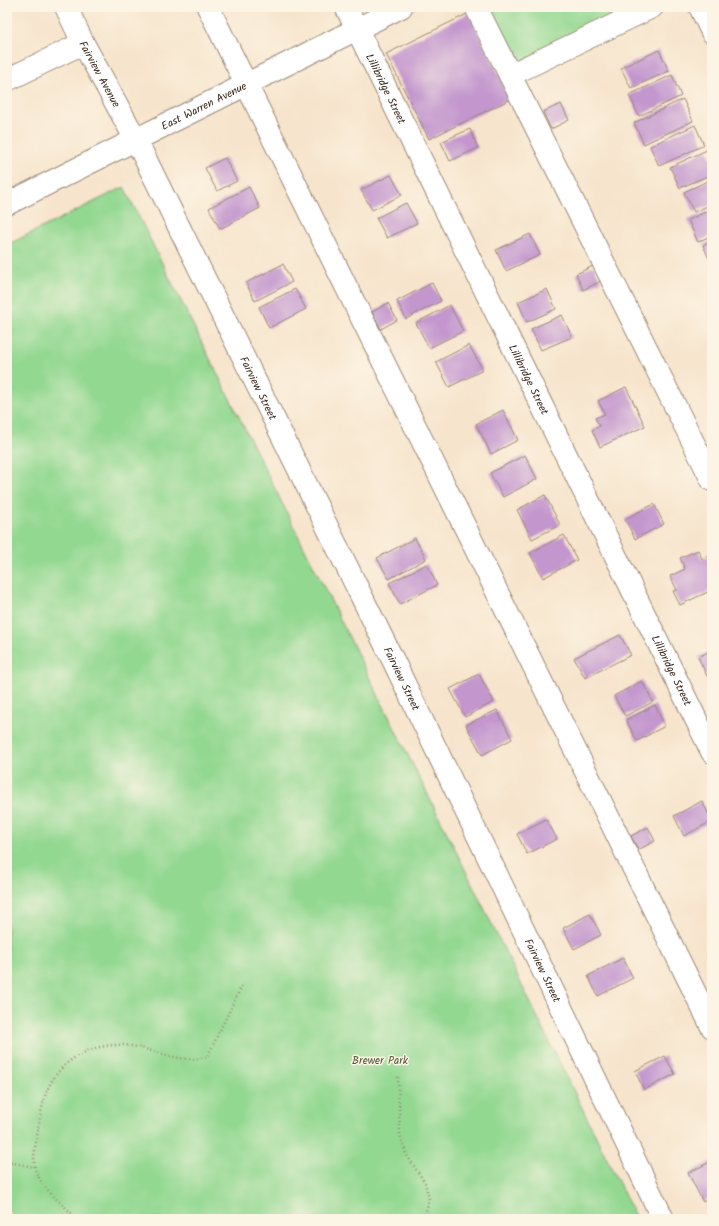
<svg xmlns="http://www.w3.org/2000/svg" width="719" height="1226" font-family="Kalam,sans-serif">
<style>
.green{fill:#93d891;stroke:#678158}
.building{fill:#c396ce}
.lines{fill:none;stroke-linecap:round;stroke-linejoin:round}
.minor-casing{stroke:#998775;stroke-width:24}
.major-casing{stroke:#998775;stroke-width:24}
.path{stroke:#998775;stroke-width:2.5;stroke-dasharray:1 3;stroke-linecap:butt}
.minor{stroke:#fff;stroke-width:22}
.major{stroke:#fff;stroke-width:22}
.labels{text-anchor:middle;stroke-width:3;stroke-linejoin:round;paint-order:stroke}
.street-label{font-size:11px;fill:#3b2a1e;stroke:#fcf5e5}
.park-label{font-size:11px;fill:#51563b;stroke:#fcf5e5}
</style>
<rect width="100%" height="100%" fill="#fcf5e5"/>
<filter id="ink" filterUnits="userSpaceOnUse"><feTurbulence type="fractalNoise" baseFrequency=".025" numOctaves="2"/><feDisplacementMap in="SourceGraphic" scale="8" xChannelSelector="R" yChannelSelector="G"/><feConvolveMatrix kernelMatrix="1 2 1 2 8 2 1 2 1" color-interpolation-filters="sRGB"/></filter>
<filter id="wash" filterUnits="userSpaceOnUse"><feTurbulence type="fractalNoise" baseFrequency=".012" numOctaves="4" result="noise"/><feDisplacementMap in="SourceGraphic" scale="16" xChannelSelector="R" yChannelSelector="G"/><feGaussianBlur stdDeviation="0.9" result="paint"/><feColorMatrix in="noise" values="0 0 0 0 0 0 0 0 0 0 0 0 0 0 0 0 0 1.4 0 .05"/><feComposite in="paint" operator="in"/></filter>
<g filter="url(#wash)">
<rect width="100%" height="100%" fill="#f7e4cc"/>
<!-- green -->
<g class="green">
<polygon points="484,7 635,7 512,66"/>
<polygon points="124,187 452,843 635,1216 629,1219 14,1219 7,1206 7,245"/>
</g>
<g id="blocks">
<!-- building -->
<g class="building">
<polygon points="469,13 511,99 429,139 386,54"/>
<polygon points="659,50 669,71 631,88 621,68"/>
<polygon points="672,75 681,96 639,116 629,95"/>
<polygon points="683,99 693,121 644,144 634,123"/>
<polygon points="561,104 569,120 551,129 543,112"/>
<polygon points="695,125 704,145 659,166 650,146"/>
<polygon points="470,129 478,148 450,161 441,142"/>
<polygon points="707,150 712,160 712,174 680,188 670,167"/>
<polygon points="225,158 237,181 217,191 205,168"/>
<polygon points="391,175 402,195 372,210 361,190"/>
<polygon points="712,179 712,204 694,212 684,192"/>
<polygon points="249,187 260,208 220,229 209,208"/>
<polygon points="406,203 417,223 387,238 376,218"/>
<polygon points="712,209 712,235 698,242 688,220"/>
<polygon points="530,234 540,255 506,271 496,250"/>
<polygon points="712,240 712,265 703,245"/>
<polygon points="283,264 292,282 255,301 246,283"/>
<polygon points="593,266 601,281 583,290 576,274"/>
<polygon points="432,283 441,301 406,319 397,301"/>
<polygon points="295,289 306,309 269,328 259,307"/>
<polygon points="547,289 556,309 527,322 518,302"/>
<polygon points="388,303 397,320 381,329 372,312"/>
<polygon points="450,305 463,331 429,348 416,323"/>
<polygon points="562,315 572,337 541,350 531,329"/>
<polygon points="469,345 483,370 449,387 436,362"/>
<polygon points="626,387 645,426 600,447 592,430 600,426 595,418 605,414 598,401"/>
<polygon points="503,410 518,440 491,454 476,424"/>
<polygon points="525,455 537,479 503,497 490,473"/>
<polygon points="545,495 560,525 532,539 517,510"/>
<polygon points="654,504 664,524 635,539 625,519"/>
<polygon points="564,535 577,560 543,578 530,553"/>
<polygon points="415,538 426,559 389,579 377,558"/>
<polygon points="698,550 702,559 707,556 712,566 712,590 680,605 673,591 677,590 670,576 685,569 680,558"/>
<polygon points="427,564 437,585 400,604 389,583"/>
<polygon points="620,635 631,655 585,678 574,658"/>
<polygon points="712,650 712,673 707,676 698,657"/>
<polygon points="479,674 494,702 465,717 450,689"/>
<polygon points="642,681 653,702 625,716 614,696"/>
<polygon points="655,705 665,726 637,741 626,720"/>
<polygon points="497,710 512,739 482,755 466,725"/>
<polygon points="702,801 712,821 684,836 674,816"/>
<polygon points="546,819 557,839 527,854 517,834"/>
<polygon points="648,827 655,841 638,850 631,836"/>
<polygon points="590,914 601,935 574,949 563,928"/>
<polygon points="623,958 633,978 598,996 588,976"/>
<polygon points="665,1056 675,1074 644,1090 635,1071"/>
<polygon points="712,1161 712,1197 703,1202 688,1173"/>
</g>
</g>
</g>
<g filter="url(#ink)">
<use href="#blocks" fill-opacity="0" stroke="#998775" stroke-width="1"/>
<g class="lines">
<!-- minor casing -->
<g class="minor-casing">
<g id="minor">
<path id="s1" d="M66,7L83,43L136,140L393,660L663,1219"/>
<polyline points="208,7 712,1027"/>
<path id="s2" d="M346,7L712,752"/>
<polyline points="476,7 712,480"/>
<polyline points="700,7 712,32"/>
<polyline points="510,75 652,7"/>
<polyline points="7,80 83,43"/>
</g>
</g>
<!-- major casing -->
<g class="major-casing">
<g id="major">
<path id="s3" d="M7,204L401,7"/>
</g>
</g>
<!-- path -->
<g class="path">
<polyline points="398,1077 400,1135 406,1154 425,1183 429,1199 424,1219"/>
<polyline points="7,1162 34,1167"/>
<path d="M77,1219C63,1203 41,1190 35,1168C32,1160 37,1138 38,1129C40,1118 42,1106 45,1096C55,1065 83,1047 114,1045C141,1043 165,1059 192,1059C197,1059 202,1058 207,1057L243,983"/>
</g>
<!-- minor -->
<use href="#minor" class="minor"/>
<!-- major -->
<use href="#major" class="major"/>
</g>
</g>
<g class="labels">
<!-- street labels -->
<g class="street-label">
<text dy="4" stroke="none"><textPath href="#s1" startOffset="75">Fairview Avenue</textPath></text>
<text dy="4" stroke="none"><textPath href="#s2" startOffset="91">Lillibridge Street</textPath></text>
<text dy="4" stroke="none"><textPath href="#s3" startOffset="220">East Warren Avenue</textPath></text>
<text dy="4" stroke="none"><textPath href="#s2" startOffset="415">Lillibridge Street</textPath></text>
<text dy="4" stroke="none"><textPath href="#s1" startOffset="427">Fairview Street</textPath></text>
<text dy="4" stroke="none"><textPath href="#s2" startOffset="739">Lillibridge Street</textPath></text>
<text dy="4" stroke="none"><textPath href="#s1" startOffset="751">Fairview Street</textPath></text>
<text dy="4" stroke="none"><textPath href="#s1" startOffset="1075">Fairview Street</textPath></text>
</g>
<!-- park labels -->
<g class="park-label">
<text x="380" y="1064">Brewer Park</text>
</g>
</g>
<!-- margin -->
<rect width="719" height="1226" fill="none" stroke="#fcf5e5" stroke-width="24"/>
</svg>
